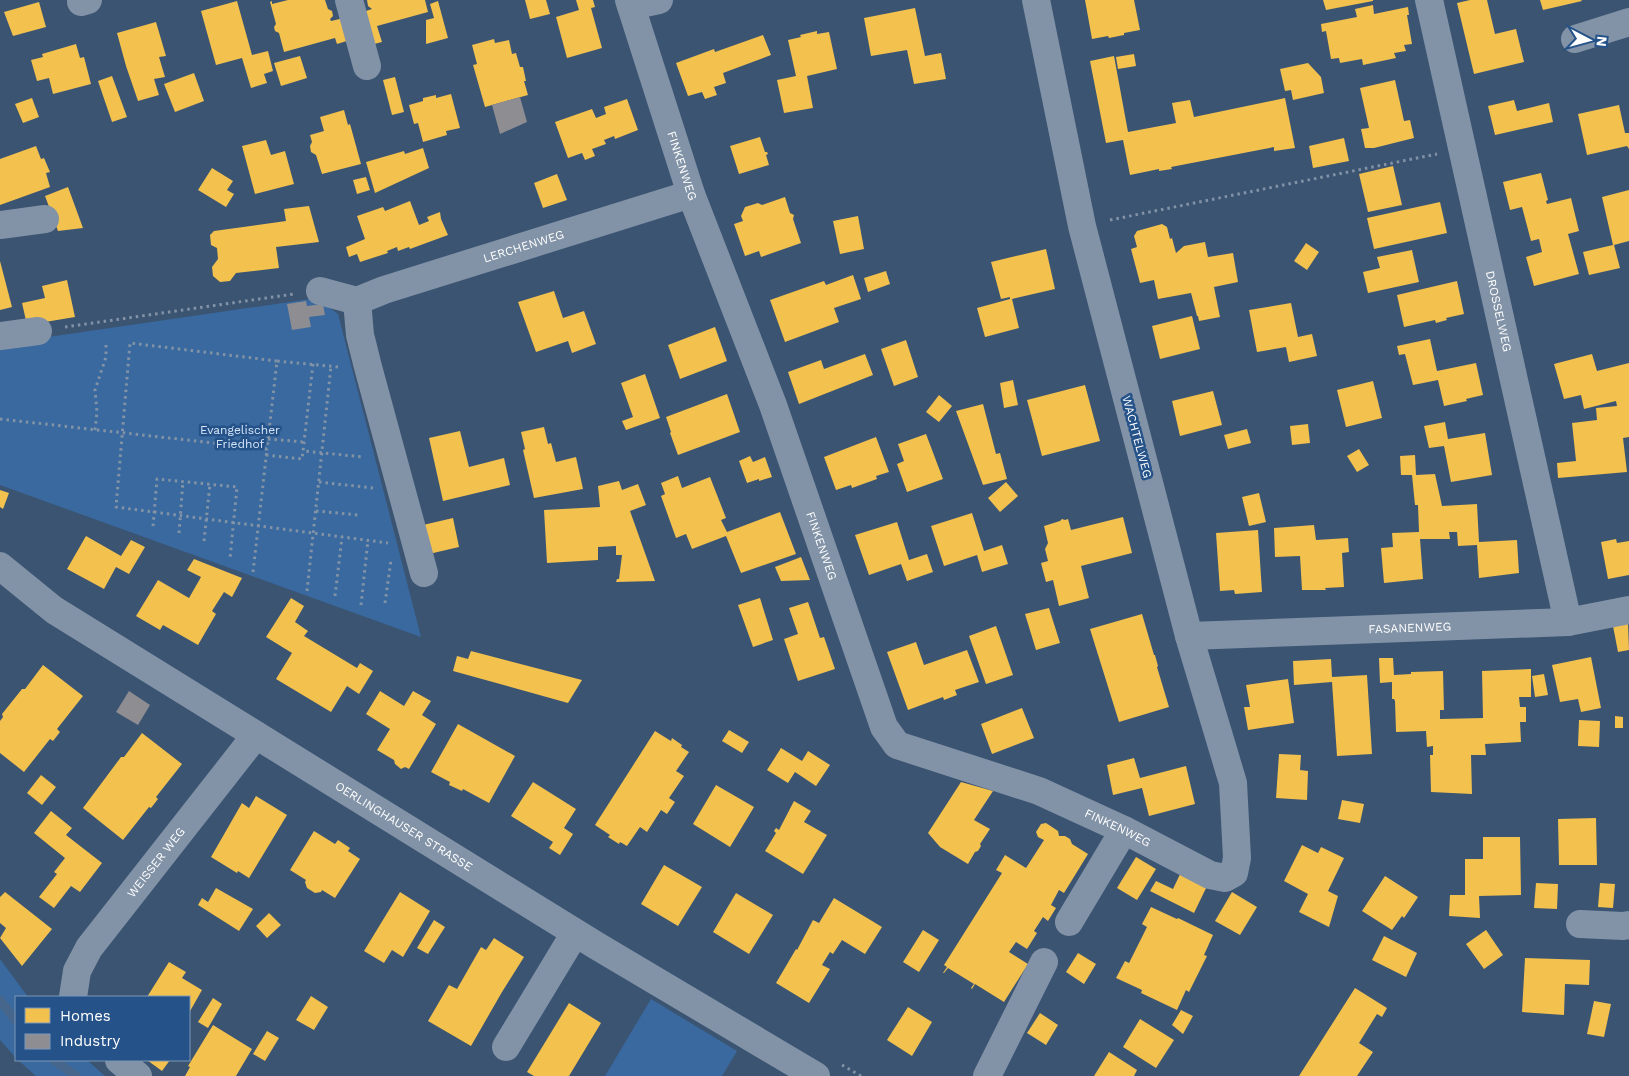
<svg xmlns="http://www.w3.org/2000/svg" width="1629" height="1076" font-family="'Work Sans',sans-serif">
<style>
.green{fill:#39699e}
.homes{fill:#f2c14e}
.industry{fill:#8d8d92}
.lines{fill:none;stroke-linecap:round;stroke-linejoin:round}
.stream{stroke:#47668b;stroke-width:9}
.path{stroke:#8293a7;stroke-width:3;stroke-dasharray:2.5 4;stroke-linecap:butt}
.minor{stroke:#8293a7;stroke-width:28}
.labels{text-anchor:middle;stroke-width:5;stroke-linejoin:round;paint-order:stroke}
.street-label{font-size:12px;fill:#fff;stroke:#255288}
.park-label{font-size:12px;fill:#d5e5f7;stroke:#255288}
</style>
<rect width="100%" height="100%" fill="#3b5472"/>
<!-- green -->
<g class="green">
<polygon points="317,298 338,314 421,637 0,485 0,344"/>
<polygon points="0,959 28,997 16,997 16,1058 0,1040"/>
<polygon points="651,999 737,1051 722,1076 605,1076"/>
<polygon points="18,1060 87,1060 105,1076 36,1076"/>
</g>
<!-- homes -->
<g class="homes">
<polygon points="288,0 325,0 328,9 332,11 333,16 330,19 331,21 344,18 350,40 337,44 335,38 284,52 279,33 275,31 274,27 276,24 270,2 272,1 272,4"/>
<polygon points="367,0 425,0 428,12 377,26 382,42 370,45 360,13 372,9 368,6"/>
<polygon points="525,0 546,0 550,14 530,19"/>
<polygon points="576,0 593,0 595,7 591,8 602,48 567,58 556,17 579,10"/>
<polygon points="1085,0 1134,0 1140,30 1124,33 1124,35 1109,38 1108,36 1092,39"/>
<polygon points="1323,0 1373,0 1373,1 1326,10"/>
<polygon points="1470,0 1487,0 1495,34 1516,29 1524,62 1474,74 1457,3"/>
<polygon points="1540,0 1581,0 1582,1 1543,10"/>
<polygon points="237,1 252,55 268,51 273,71 264,74 267,83 251,88 242,58 216,65 201,11"/>
<polygon points="438,1 448,38 426,44 426,20 434,18 430,4"/>
<polygon points="39,2 46,27 13,36 4,12"/>
<polygon points="1373,5 1374,14 1408,7 1409,15 1407,15 1412,44 1404,45 1406,51 1394,53 1396,58 1363,65 1362,59 1340,63 1339,58 1331,59 1326,31 1322,32 1321,24 1357,17 1355,9"/>
<polygon points="915,8 925,56 941,53 946,79 914,84 907,50 871,56 864,18"/>
<polygon points="156,22 166,56 159,57 165,77 154,79 159,95 138,101 126,66 117,33"/>
<polygon points="817,31 817,34 829,32 837,69 807,76 813,108 784,113 777,80 796,76 788,40 801,37 800,35"/>
<polygon points="763,35 771,55 723,73 726,83 714,87 717,95 705,99 702,92 688,96 676,63 714,49 715,52"/>
<polygon points="494,39 495,43 509,40 512,54 516,53 520,67 523,67 526,81 524,81 528,95 485,107 473,65 477,64 472,45"/>
<polygon points="76,44 80,58 84,57 91,84 53,94 49,78 37,81 31,60 43,57 42,54"/>
<polygon points="1134,54 1136,66 1118,69 1116,57"/>
<polygon points="300,56 307,78 281,86 274,63"/>
<polygon points="1114,56 1128,132 1176,123 1172,103 1190,100 1194,117 1285,98 1295,148 1274,151 1274,147 1171,167 1172,169 1159,171 1159,169 1130,175 1123,140 1106,143 1090,61"/>
<polygon points="1308,63 1321,77 1324,93 1293,100 1291,90 1285,91 1280,69"/>
<polygon points="194,73 204,101 175,112 164,84"/>
<polygon points="112,76 127,117 112,122 98,81"/>
<polygon points="395,77 404,112 392,115 383,80"/>
<polygon points="1395,80 1404,121 1410,120 1414,138 1374,148 1365,148 1361,129 1369,128 1360,88"/>
<polygon points="451,94 460,128 446,131 447,135 423,142 418,123 414,124 409,105 423,101 423,98 436,95 436,98"/>
<polygon points="32,98 39,117 23,123 15,104"/>
<polygon points="627,99 638,130 615,139 614,136 604,140 606,144 592,149 595,156 585,160 582,153 568,158 555,122 592,109 596,118 606,114 604,107"/>
<polygon points="1514,100 1517,111 1549,103 1553,122 1495,135 1488,106"/>
<polygon points="1619,105 1625,133 1629,133 1629,149 1627,146 1587,155 1578,114"/>
<polygon points="344,110 348,125 350,124 361,164 322,174 316,155 311,152 310,146 312,142 310,135 324,131 320,117"/>
<polygon points="760,137 765,152 767,152 768,154 766,155 769,165 739,174 730,146"/>
<polygon points="1344,138 1349,161 1313,168 1309,146"/>
<polygon points="266,140 271,155 285,151 294,184 255,194 242,146"/>
<polygon points="36,146 41,159 44,158 50,172 46,173 50,187 0,205 0,159"/>
<polygon points="423,148 429,168 375,193 366,162 404,151 405,154"/>
<polygon points="1393,166 1402,205 1368,212 1359,174"/>
<polygon points="212,168 233,181 227,190 234,194 226,207 198,190"/>
<polygon points="1541,173 1548,200 1546,201 1547,204 1571,198 1579,231 1568,234 1579,274 1534,286 1526,257 1542,252 1539,239 1531,241 1522,207 1510,210 1503,182"/>
<polygon points="557,174 567,200 543,208 534,183"/>
<polygon points="366,177 370,190 357,194 353,180"/>
<polygon points="68,187 83,228 58,231 45,196"/>
<polygon points="1629,190 1629,241 1614,245 1620,268 1589,275 1583,252 1613,245 1602,197"/>
<polygon points="785,197 790,213 794,215 793,219 801,243 761,257 759,251 745,256 734,224 743,221 741,216 745,207 758,203 762,205"/>
<polygon points="410,201 419,225 429,221 427,217 440,212 441,219 448,235 410,249 409,247 398,251 397,247 387,251 388,253 360,262 357,254 349,257 346,247 365,239 357,216 383,207 385,211"/>
<polygon points="1440,202 1447,233 1374,249 1367,218"/>
<polygon points="309,206 319,242 276,247 279,268 236,273 230,281 220,282 213,276 212,267 218,259 217,248 211,245 210,235 214,231 286,221 284,209"/>
<polygon points="858,216 864,249 840,254 833,221"/>
<polygon points="1162,224 1167,227 1170,239 1172,238 1176,253 1184,246 1205,242 1208,257 1233,253 1238,282 1214,287 1220,317 1199,321 1198,316 1197,316 1191,293 1158,299 1154,280 1140,283 1131,249 1137,247 1134,236 1137,231"/>
<polygon points="1306,243 1319,252 1307,270 1294,261"/>
<polygon points="1046,249 1055,289 1012,299 1019,328 985,337 977,308 1010,299 1010,297 1001,299 991,262"/>
<polygon points="1412,250 1419,282 1368,293 1363,272 1380,268 1377,257"/>
<polygon points="0,261 12,307 0,310"/>
<polygon points="886,271 890,284 868,292 864,278"/>
<polygon points="853,275 861,299 834,308 839,322 785,342 770,300 824,281 826,285"/>
<polygon points="67,280 75,317 27,325 22,303 45,298 42,286"/>
<polygon points="1457,281 1464,314 1446,318 1447,320 1436,323 1435,320 1404,327 1397,295"/>
<polygon points="554,291 563,318 584,311 596,344 572,353 568,341 536,352 518,302"/>
<polygon points="1291,303 1298,337 1312,334 1317,356 1289,362 1286,347 1257,352 1249,310"/>
<polygon points="1192,316 1200,349 1160,359 1152,326"/>
<polygon points="715,327 727,361 680,379 668,345"/>
<polygon points="1430,339 1437,371 1476,363 1483,395 1466,399 1467,401 1444,406 1438,380 1413,385 1405,354 1399,355 1397,346"/>
<polygon points="906,340 918,377 894,386 881,349"/>
<polygon points="865,354 873,375 799,404 788,372 821,360 824,369"/>
<polygon points="1592,354 1597,371 1629,363 1629,437 1623,438 1627,472 1558,478 1557,463 1576,461 1572,423 1597,420 1596,408 1617,406 1616,401 1584,409 1581,395 1564,399 1554,364"/>
<polygon points="645,374 660,418 626,430 622,421 633,417 621,383"/>
<polygon points="1013,380 1018,405 1004,408 1000,383"/>
<polygon points="1373,381 1382,418 1346,427 1337,390"/>
<polygon points="1085,385 1100,441 1042,456 1027,400"/>
<polygon points="1213,391 1222,425 1180,436 1172,401"/>
<polygon points="727,394 740,432 678,455 670,433 671,432 666,417"/>
<polygon points="939,395 952,406 939,422 926,412"/>
<polygon points="983,404 996,454 1000,453 1007,479 983,485 956,411"/>
<polygon points="1445,422 1448,439 1485,433 1492,475 1451,482 1444,446 1429,448 1424,426"/>
<polygon points="1308,424 1310,443 1292,445 1290,426"/>
<polygon points="544,427 548,444 551,443 556,462 576,457 583,489 534,498 523,450 525,449 521,432"/>
<polygon points="1247,429 1251,443 1228,449 1224,435"/>
<polygon points="460,431 469,467 504,458 510,485 443,501 429,438"/>
<polygon points="926,434 943,479 907,492 897,464 904,461 898,444"/>
<polygon points="876,437 889,472 876,476 877,479 852,488 851,485 836,490 824,457"/>
<polygon points="1359,449 1369,465 1357,472 1347,456"/>
<polygon points="1415,455 1416,475 1435,474 1442,506 1477,504 1479,542 1517,540 1519,573 1479,578 1477,545 1458,546 1457,532 1449,532 1450,539 1420,539 1423,579 1384,583 1381,548 1393,547 1392,533 1419,532 1418,505 1415,505 1412,475 1401,475 1400,456"/>
<polygon points="750,456 753,462 765,457 772,477 759,481 759,479 747,483 739,461"/>
<polygon points="678,476 682,488 710,477 726,518 721,520 727,532 780,512 796,554 741,573 726,536 692,549 686,534 676,538 661,496 665,494 661,483"/>
<polygon points="619,481 622,490 638,484 646,505 630,511 655,581 616,582 617,579 619,579 622,555 616,555 616,546 598,547 598,560 547,563 544,510 600,507 598,486"/>
<polygon points="1006,482 1018,496 1000,512 988,498"/>
<polygon points="0,490 9,493 3,509 0,507"/>
<polygon points="1259,493 1266,522 1249,526 1242,497"/>
<polygon points="972,513 984,551 1002,545 1008,564 982,572 977,555 944,566 931,526"/>
<polygon points="1123,517 1132,553 1081,566 1089,598 1059,606 1053,580 1046,582 1041,563 1048,561 1045,549 1048,543 1044,526 1060,521 1062,519 1065,520 1068,519 1071,530"/>
<polygon points="453,518 459,547 429,554 423,525"/>
<polygon points="897,522 909,560 927,554 933,572 907,581 901,564 869,575 855,535"/>
<polygon points="1314,525 1316,540 1348,538 1349,552 1342,553 1344,587 1325,588 1326,590 1302,590 1300,556 1275,557 1274,528"/>
<polygon points="1258,530 1262,592 1235,594 1234,590 1220,591 1216,533"/>
<polygon points="86,536 121,556 131,540 145,547 129,574 116,567 104,589 67,569"/>
<polygon points="1616,539 1617,543 1629,541 1629,575 1608,579 1601,542"/>
<polygon points="801,557 810,580 781,581 775,567"/>
<polygon points="194,559 242,578 232,597 224,592 212,611 216,614 198,645 163,625 160,630 136,616 158,580 189,598 201,577 187,570"/>
<polygon points="291,598 304,606 295,622 308,631 304,636 357,668 360,663 373,671 359,694 347,686 331,712 276,679 292,653 266,637"/>
<polygon points="760,598 773,640 753,647 738,605"/>
<polygon points="808,602 820,638 824,637 835,669 798,681 784,639 798,634 789,608"/>
<polygon points="1049,608 1060,643 1036,650 1025,614"/>
<polygon points="1142,614 1154,655 1155,655 1158,666 1157,667 1169,707 1119,722 1090,629"/>
<polygon points="1628,623 1629,650 1618,652 1613,626"/>
<polygon points="996,626 1013,675 986,684 969,636"/>
<polygon points="916,642 924,665 967,650 979,682 955,690 957,695 944,700 943,697 908,710 887,652"/>
<polygon points="471,651 582,680 568,703 453,671 457,656 468,659"/>
<polygon points="1591,657 1601,708 1581,712 1578,699 1560,702 1552,665"/>
<polygon points="1379,658 1393,658 1394,675 1411,674 1411,672 1443,671 1444,710 1440,710 1440,719 1483,718 1482,671 1531,669 1531,697 1519,697 1520,707 1526,707 1526,722 1520,722 1521,742 1485,744 1486,755 1471,755 1472,794 1431,792 1430,755 1433,755 1433,746 1427,747 1426,731 1396,732 1395,701 1394,699 1392,699 1392,682 1380,683"/>
<polygon points="1331,659 1332,677 1367,675 1372,754 1337,756 1332,682 1294,685 1293,661"/>
<polygon points="43,665 83,696 57,729 60,732 53,741 50,739 24,772 0,753 0,721 3,717 2,714 22,689 25,689"/>
<polygon points="1544,674 1548,695 1535,697 1532,676"/>
<polygon points="1288,679 1294,723 1248,730 1244,707 1250,707 1246,685"/>
<polygon points="380,691 404,706 413,691 431,701 422,715 436,724 409,769 405,767 401,769 395,764 394,760 377,750 390,729 366,714"/>
<polygon points="1022,708 1034,738 992,754 981,724"/>
<polygon points="1615,716 1623,717 1623,728 1615,728"/>
<polygon points="1579,720 1600,721 1599,747 1578,746"/>
<polygon points="458,724 515,756 489,803 463,789 462,791 449,785 450,782 431,772"/>
<polygon points="729,730 749,742 742,753 722,741"/>
<polygon points="655,731 671,741 672,738 682,745 681,747 689,752 676,771 684,776 669,798 675,802 667,814 661,810 647,832 640,827 627,846 620,842 619,844 608,837 610,835 595,825"/>
<polygon points="142,733 182,764 156,797 158,799 151,808 149,807 123,840 83,808 121,757 124,757"/>
<polygon points="781,748 802,761 808,751 830,765 816,786 795,772 788,783 767,770"/>
<polygon points="1279,754 1301,755 1300,770 1308,771 1307,800 1276,798"/>
<polygon points="1134,758 1140,778 1186,766 1195,804 1149,816 1142,788 1113,795 1107,765"/>
<polygon points="41,775 56,787 42,805 27,793"/>
<polygon points="533,782 576,809 564,828 573,834 560,855 549,848 553,842 511,816"/>
<polygon points="961,782 993,791 974,820 990,829 980,844 981,846 978,851 975,852 968,864 940,847 928,833"/>
<polygon points="716,785 754,807 730,847 693,824"/>
<polygon points="256,796 287,815 249,878 238,871 237,873 211,857 242,803 249,808"/>
<polygon points="1342,800 1364,804 1360,823 1338,819"/>
<polygon points="794,801 811,811 804,822 827,835 803,874 765,851 776,833 774,831 776,828 779,830"/>
<polygon points="51,811 72,828 66,835 102,863 80,892 71,886 54,908 39,897 57,874 54,872 65,858 34,833"/>
<polygon points="1596,818 1597,865 1559,865 1558,819"/>
<polygon points="1046,823 1058,831 1059,836 1065,836 1070,839 1072,844 1088,854 1064,893 1059,890 1051,905 1056,908 1048,921 1043,917 1034,931 1037,933 1027,949 1016,942 1009,952 1028,964 1004,1002 975,984 972,989 971,988 974,984 948,968 944,973 943,973 947,967 944,965 1002,873 996,870 1005,855 1026,868 1044,840 1038,837 1036,832 1041,824"/>
<polygon points="314,831 335,844 338,840 350,848 348,851 360,859 335,898 322,890 321,892 315,893 307,888 305,882 306,880 290,870"/>
<polygon points="1483,837 1520,837 1521,895 1479,896 1480,918 1449,916 1450,895 1465,895 1465,859 1483,859"/>
<polygon points="1302,845 1318,853 1321,847 1344,858 1328,891 1338,896 1329,927 1299,912 1308,894 1284,881"/>
<polygon points="1136,857 1156,869 1137,900 1117,888"/>
<polygon points="664,865 702,887 678,926 641,904"/>
<polygon points="1182,870 1208,884 1194,913 1150,891 1156,881 1173,889"/>
<polygon points="1385,876 1418,897 1404,918 1402,916 1392,930 1362,911"/>
<polygon points="1536,883 1558,884 1557,909 1534,908"/>
<polygon points="1600,883 1615,884 1613,908 1598,907"/>
<polygon points="216,888 253,909 239,931 198,905 202,898 208,902"/>
<polygon points="5,892 52,929 22,966 0,938 6,928 0,923 0,897"/>
<polygon points="400,892 430,911 403,957 392,950 384,963 364,951"/>
<polygon points="1232,892 1257,907 1240,935 1215,921"/>
<polygon points="736,893 773,915 749,954 713,932"/>
<polygon points="834,898 882,927 865,954 842,940 833,954 830,952 822,965 830,969 809,1003 776,983 796,949 797,950 813,920 819,923"/>
<polygon points="1151,907 1177,919 1178,918 1213,935 1204,955 1207,956 1189,992 1186,990 1177,1010 1141,993 1142,990 1116,978 1125,961 1129,963 1147,927 1142,924"/>
<polygon points="269,913 281,925 267,938 256,926"/>
<polygon points="434,920 445,927 428,954 417,948"/>
<polygon points="923,930 939,940 919,972 903,962"/>
<polygon points="1486,930 1503,955 1484,969 1466,944"/>
<polygon points="1384,936 1417,953 1406,977 1372,960"/>
<polygon points="494,938 524,957 502,992 471,1046 428,1021 449,985 457,989 481,947 486,950"/>
<polygon points="1078,953 1096,964 1084,984 1066,972"/>
<polygon points="1525,958 1590,960 1589,985 1565,984 1564,1015 1522,1012"/>
<polygon points="169,962 186,972 182,978 202,990 189,1013 189,997 147,997"/>
<polygon points="1355,988 1387,1008 1382,1017 1377,1014 1359,1043 1373,1052 1357,1076 1299,1076"/>
<polygon points="311,996 328,1007 314,1030 296,1020"/>
<polygon points="213,998 222,1004 208,1028 198,1022"/>
<polygon points="1594,1001 1611,1004 1604,1037 1587,1034"/>
<polygon points="569,1003 601,1023 569,1076 534,1076 527,1072"/>
<polygon points="908,1007 932,1022 912,1056 887,1040"/>
<polygon points="1181,1010 1193,1016 1183,1034 1172,1025"/>
<polygon points="1040,1013 1058,1025 1046,1045 1027,1033"/>
<polygon points="1140,1019 1174,1040 1156,1068 1123,1047"/>
<polygon points="213,1025 252,1049 236,1076 185,1076 190,1067 188,1066"/>
<polygon points="267,1031 279,1038 265,1061 253,1054"/>
<polygon points="1109,1052 1137,1070 1134,1076 1094,1076"/>
<polygon points="147,1060 170,1060 162,1071"/>
</g>
<!-- industry -->
<g class="industry">
<polygon points="520,97 527,122 500,134 492,105"/>
<polygon points="306,301 307,306 323,304 325,315 309,317 311,327 292,330 287,304"/>
<polygon points="129,691 150,705 138,725 116,712"/>
</g>
<g class="lines">
<!-- stream -->
<g class="stream">
<polyline points="0,1000 16,1021"/>
<polyline points="54,1060 76,1076"/>
</g>
<!-- path -->
<g class="path">
<polyline points="1110,220 1437,154"/>
<polyline points="65,327 294,294"/>
<polyline points="277,361 130,343 116,507 388,543"/>
<polyline points="313,364 303,451 364,457"/>
<polyline points="0,419 267,449 277,361 339,367"/>
<polyline points="95,430 97,412 95,390 106,357 106,343"/>
<polyline points="268,439 304,442"/>
<polyline points="266,455 302,459 303,451"/>
<polyline points="319,482 373,488"/>
<polyline points="316,511 358,515"/>
<polyline points="153,526 157,479 237,487 230,559"/>
<polyline points="179,533 183,481"/>
<polyline points="204,541 210,484"/>
<polyline points="253,572 267,449"/>
<polyline points="307,591 331,366"/>
<polyline points="335,596 342,537"/>
<polyline points="385,603 391,560"/>
<polyline points="361,605 368,540"/>
<polyline points="842,1065 861,1076"/>
</g>
<!-- minor -->
<g class="minor">
<polyline points="349,0 367,66"/>
<path id="s1" d="M629,0L691,194L773,405L884,727L897,745L1039,791L1124,830L1210,875L1225,878L1234,873L1237,858L1233,783L1189,636L1082,226L1036,0"/>
<path id="s2" d="M1429,0L1568,622"/>
<polyline points="81,2 88,0"/>
<polyline points="631,6 659,0"/>
<polyline points="1575,39 1629,22"/>
<polyline points="0,225 45,219"/>
<polyline points="320,291 357,301"/>
<polyline points="0,336 38,331"/>
<path id="s3" d="M0,566L54,610L597,946L816,1076"/>
<path id="s4" d="M424,573L368,367L360,335L357,301L384,290L691,194"/>
<path id="s5" d="M1189,636L1568,622L1629,610"/>
<polyline points="1069,922 1124,830"/>
<polyline points="1580,924 1623,926 1629,925"/>
<path id="s6" d="M73,997L77,971L89,948L256,735"/>
<polyline points="506,1047 575,933"/>
<polyline points="119,1060 138,1076"/>
<polyline points="987,1076 1044,962"/>
</g>
</g>
<g class="labels">
<!-- street labels -->
<g class="street-label">
<text dy="4" stroke="none"><textPath href="#s1" startOffset="174">FINKENWEG</textPath></text>
<text dy="4" stroke="none"><textPath href="#s4" startOffset="456">LERCHENWEG</textPath></text>
<text dy="4" stroke="none"><textPath href="#s2" startOffset="319">DROSSELWEG</textPath></text>
<text transform="translate(1137 437) rotate(75)" y="4">WACHTELWEG</text>
<text dy="4" stroke="none"><textPath href="#s1" startOffset="579">FINKENWEG</textPath></text>
<text dy="4" stroke="none"><textPath href="#s5" startOffset="221">FASANENWEG</textPath></text>
<text dy="4" stroke="none"><textPath href="#s3" startOffset="481">OERLINGHAUSER STRASSE</textPath></text>
<text dy="4" stroke="none"><textPath href="#s1" startOffset="1029">FINKENWEG</textPath></text>
<text dy="4" stroke="none"><textPath href="#s6" startOffset="161">WEISSER WEG</textPath></text>
</g>
<!-- park labels -->
<g class="park-label">
<text x="240" y="434">Evangelischer<tspan x="240" dy="14">Friedhof</tspan></text>
</g>
</g>
<!-- legend -->
<rect x="15" y="996" width="175" height="65" fill="#255288" stroke="#7c97b8"/>
<rect x="25" y="1008" width="25" height="15" fill="#f2c14e" stroke="#7c97b8"/>
<text x="60" y="1021" font-size="15" fill="#ffffff">Homes</text>
<rect x="25" y="1034" width="25" height="15" fill="#8d8d92" stroke="#7c97b8"/>
<text x="60" y="1046" font-size="15" fill="#ffffff">Industry</text>
<!-- north arrow -->
<g transform="translate(1589 40) rotate(96)" stroke="#255288" stroke-width="4" paint-order="stroke">
<path d="M0-4L9 19L0 12L-9 19Z" fill="#ffffff"/>
<text y="-8" font-size="14" font-weight="bold" text-anchor="middle" fill="#ffffff">N</text>
</g>
</svg>
